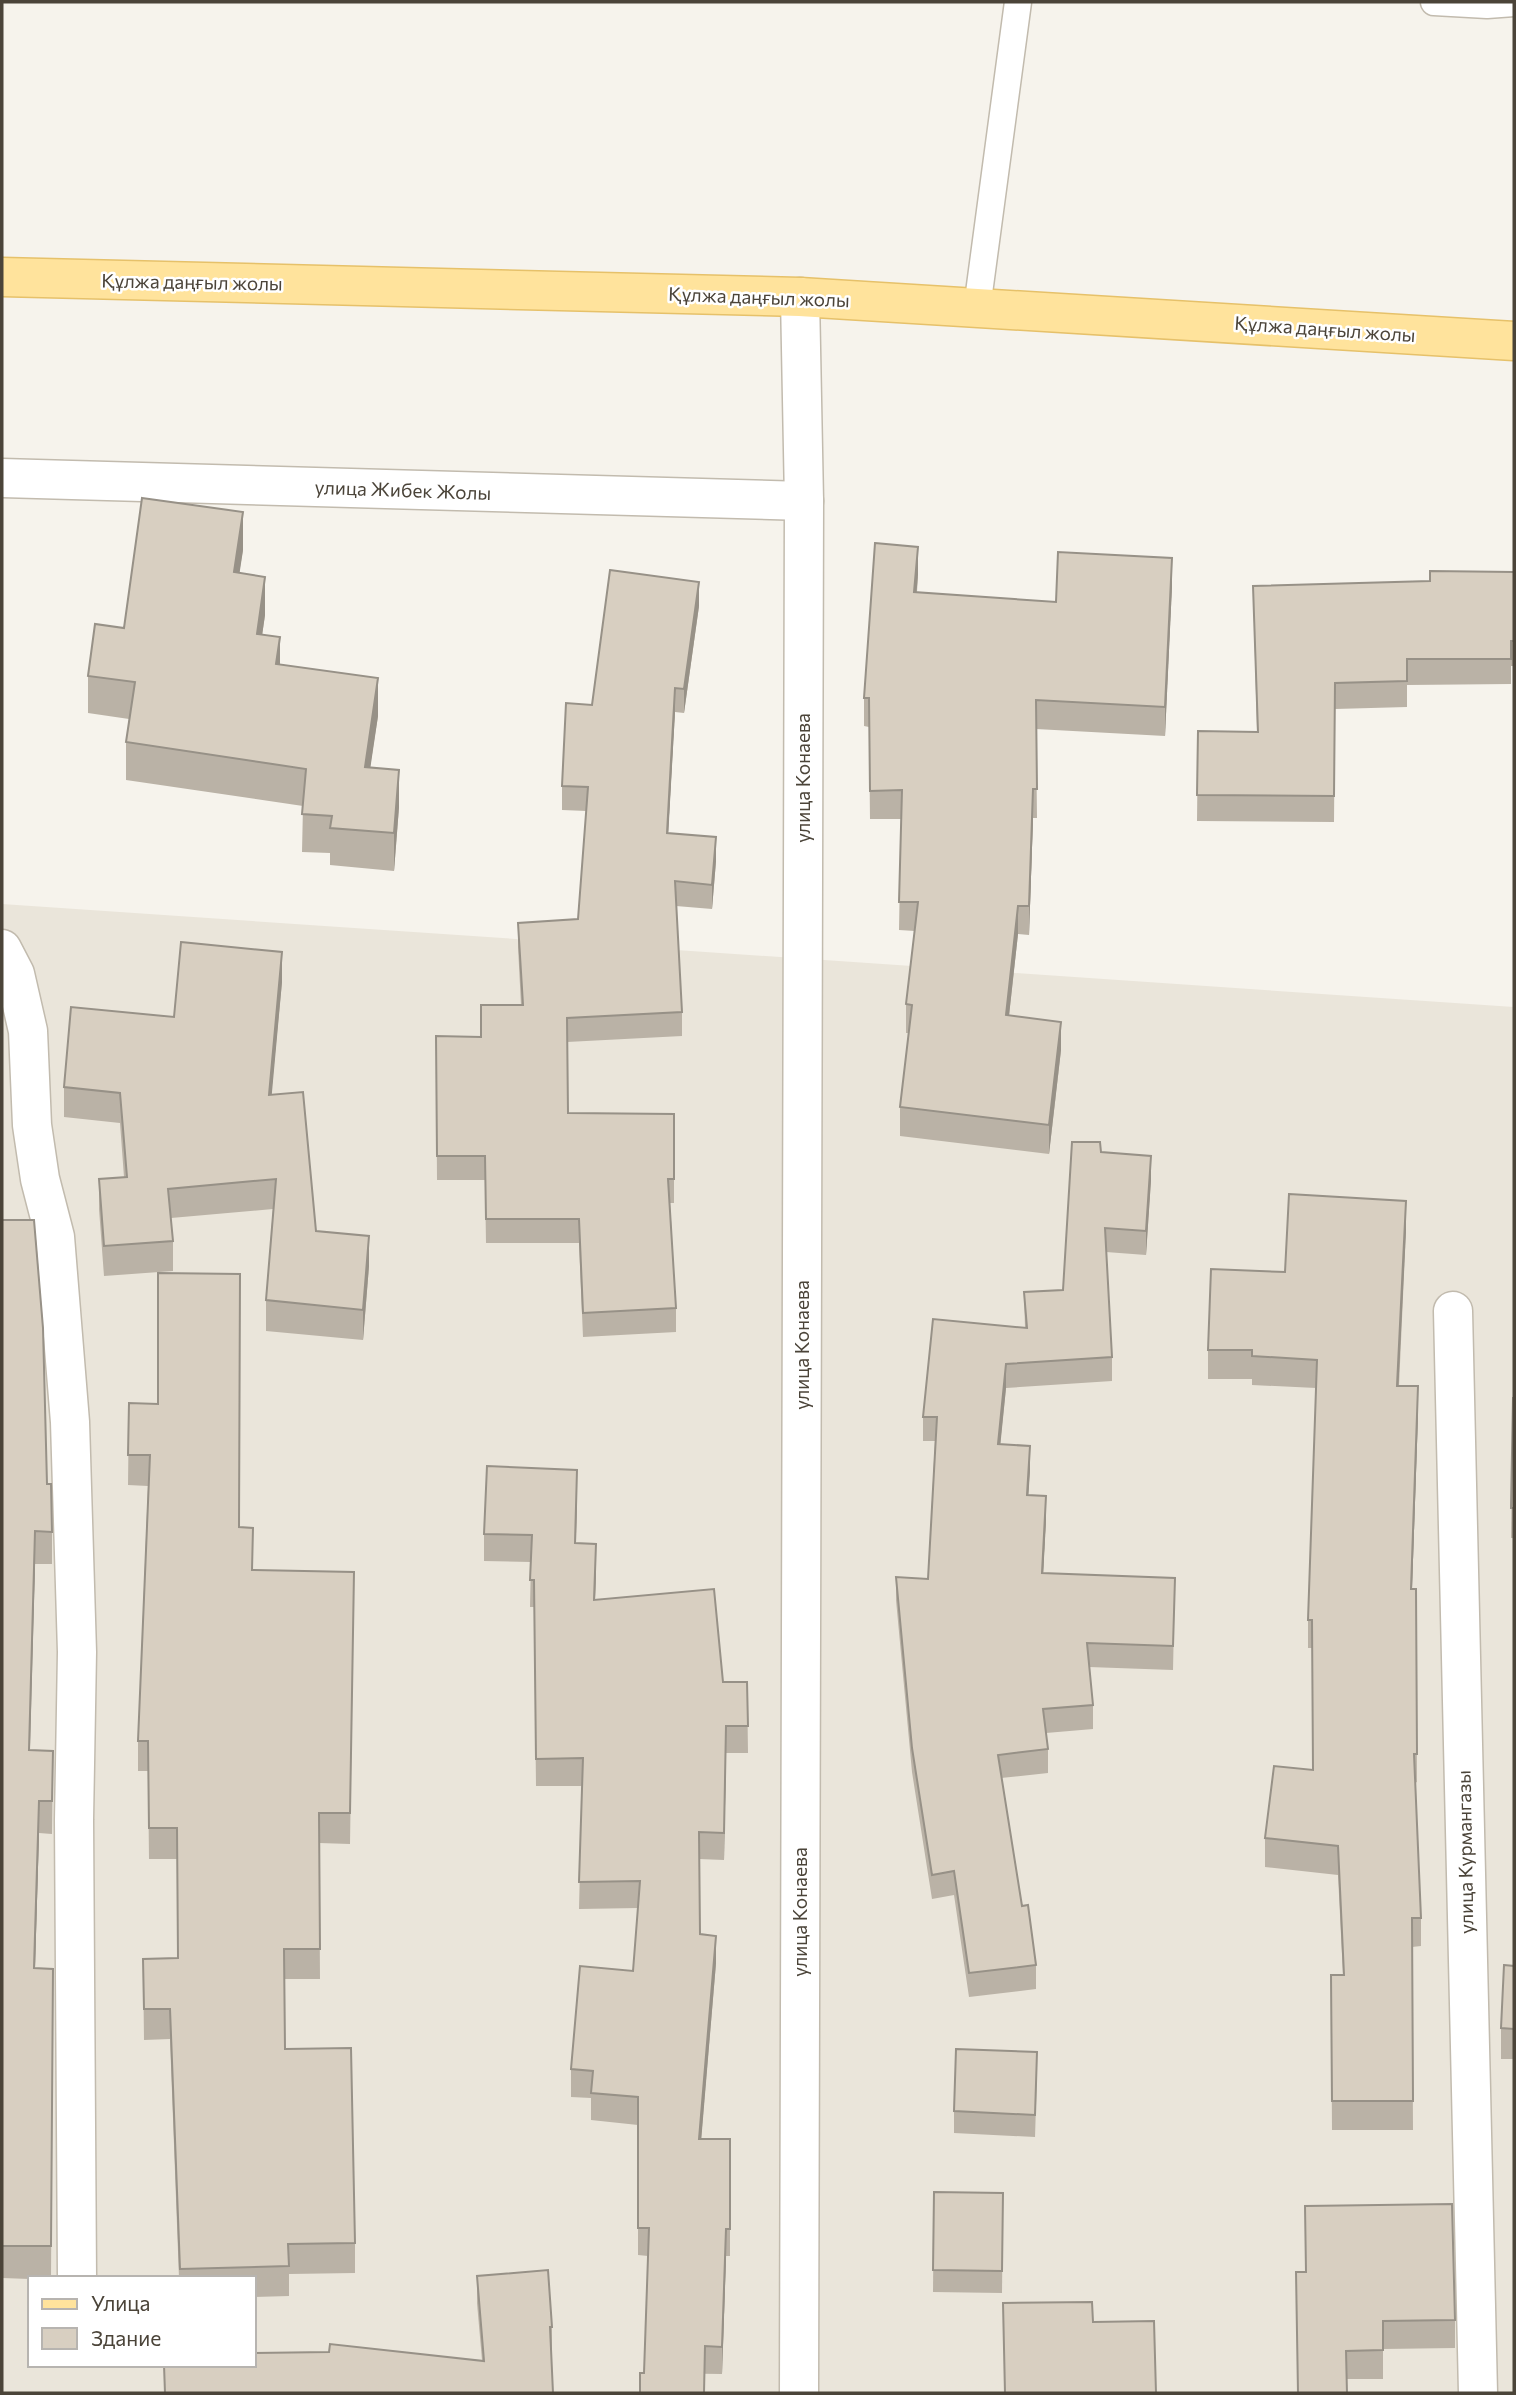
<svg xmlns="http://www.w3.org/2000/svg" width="1516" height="2395" font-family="Commissioner,sans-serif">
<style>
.residential{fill:#eae5da;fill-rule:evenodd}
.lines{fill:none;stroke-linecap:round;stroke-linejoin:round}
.service-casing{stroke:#c2bbae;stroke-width:29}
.minor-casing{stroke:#c2bbae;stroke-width:41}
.primary-casing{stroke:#e6c16a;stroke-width:41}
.service{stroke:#fff;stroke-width:26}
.minor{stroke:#fff;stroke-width:38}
.primary{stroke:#ffe39c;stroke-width:38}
.wall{fill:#bab2a6}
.shaded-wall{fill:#979187}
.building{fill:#d8cfc1;stroke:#979187;stroke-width:2}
.labels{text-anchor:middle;stroke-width:5;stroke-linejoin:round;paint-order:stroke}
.street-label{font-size:19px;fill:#4b4439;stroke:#fff}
</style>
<rect width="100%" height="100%" fill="#f6f3ec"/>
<!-- residential -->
<path class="residential" d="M2,904L1514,1007V2393H2ZM30,2278H254V2365H30Z"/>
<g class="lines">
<!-- service casing -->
<g class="service-casing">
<g id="service">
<polyline points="1434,2 1487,5 1514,3"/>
<polyline points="977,308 1018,2"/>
</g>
</g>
<!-- minor casing -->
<g class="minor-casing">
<g id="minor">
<polyline points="2,478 804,501"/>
<polyline points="2,949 15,974 28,1031 32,1125 40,1179 55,1237 70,1422 77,1652 74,1820 77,2278"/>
<polyline points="1453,1311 1478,2393"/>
<polyline points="799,2393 804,501 800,297"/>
</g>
</g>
<!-- primary casing -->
<g class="primary-casing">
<polyline id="primary" points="2,277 800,297 1514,341"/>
</g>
<!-- service -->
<use href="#service" class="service"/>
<!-- minor -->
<use href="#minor" class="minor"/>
<!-- primary -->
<use href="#primary" class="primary"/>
</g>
<!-- wall -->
<g class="wall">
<polygon points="243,550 239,573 265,615 262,635 280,664 378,716 370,767 399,807 394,871 330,865 330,853 302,852 303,806 126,780 126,742 129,719 88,713 88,676 124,628"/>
<polygon points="1514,572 1514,666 1511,666 1511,684 1407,685 1407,707 1335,709 1334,822 1197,821 1198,731 1257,732 1253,586 1430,581"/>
<polygon points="918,575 917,592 1056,602 1172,586 1165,736 1036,729 1037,818 1033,818 1029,935 1018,934 1009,1015 1061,1050 1049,1154 900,1136 900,1107 909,1033 906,1033 906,1004 915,931 899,930 901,819 870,819 869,727 864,726 864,698"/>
<polygon points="699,606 684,713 675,712 668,833 716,861 712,909 676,906 682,1012 682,1036 567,1042 568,1113 674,1114 674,1203 670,1203 676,1308 676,1332 583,1337 579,1243 486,1243 485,1180 437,1180 436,1036 481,1037 521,1005 518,947 518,923 578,919 587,811 562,810 562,786 592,705"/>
<polygon points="282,982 271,1095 316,1231 369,1266 363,1340 266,1331 266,1300 273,1209 171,1218 173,1241 173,1271 104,1276 99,1209 99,1179 124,1177 120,1123 64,1117 64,1087 174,1017"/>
<polygon points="1101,1152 1151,1180 1146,1255 1106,1252 1112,1357 1112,1381 1006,1388 1000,1445 1030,1470 1028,1495 1046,1520 1043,1573 1175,1578 1173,1670 1089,1667 1093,1705 1093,1729 1046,1733 1048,1749 1048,1773 1001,1778 1022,1906 1036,1965 1036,1989 969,1997 954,1895 932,1899 912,1772 896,1600 896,1577 928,1579 935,1441 923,1441 923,1417 1025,1328 1024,1292 1063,1290"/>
<polygon points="2,1220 47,1484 52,1532 52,1564 35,1564 29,1750 53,1751 52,1834 39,1833 35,1968 53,1969 51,2278 30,2279 2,2278"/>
<polygon points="1406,1230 1399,1386 1418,1415 1412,1589 1416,1589 1417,1782 1415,1783 1421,1918 1421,1946 1412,1947 1413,2130 1332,2130 1331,1975 1343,1975 1338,1875 1265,1867 1265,1838 1313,1770 1312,1648 1308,1648 1308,1620 1316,1388 1252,1385 1252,1379 1208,1379 1208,1350 1285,1272"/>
<polygon points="1513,1398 1514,1398 1514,1538 1511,1538"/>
<polygon points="129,1403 158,1404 239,1527 253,1558 253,1570 354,1572 350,1844 319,1843 320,1979 284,1979 285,2049 355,2243 355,2273 289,2274 289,2296 254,2297 254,2278 179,2278 170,2039 144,2040 143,1959 178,1958 177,1859 149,1859 148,1771 138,1771 138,1741 148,1486 128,1485"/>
<polygon points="577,1497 576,1543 596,1572 595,1600 723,1682 747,1682 748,1753 726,1753 724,1860 699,1859 700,1934 716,1963 701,2139 730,2139 730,2256 726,2256 722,2374 644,2373 648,2256 638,2255 638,2125 591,2120 591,2098 571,2097 571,2069 633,1971 638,1908 579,1909 582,1786 536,1786 534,1607 530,1607 531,1562 484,1561 484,1534"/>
<polygon points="1514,1966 1514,2059 1501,2059 1501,2028"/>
<polygon points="1037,2074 1035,2137 954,2133 954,2111"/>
<polygon points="934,2192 1003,2193 1002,2293 933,2292"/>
<polygon points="1296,2272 1455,2320 1455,2348 1383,2349 1383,2379 1346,2379 1347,2393 1298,2393"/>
<polygon points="477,2276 552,2327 552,2354 482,2360 477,2303"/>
</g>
<!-- shaded-wall -->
<g class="shaded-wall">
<polygon points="243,512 243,550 234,610 234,572"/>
<polygon points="918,547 918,575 914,620 914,592"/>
<polygon points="1172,558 1172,586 1165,736 1165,707"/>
<polygon points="265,577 265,615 257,671 257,634"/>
<polygon points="699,582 699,606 684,713 684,689"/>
<polygon points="280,637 280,675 276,664"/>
<polygon points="378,678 378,716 365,804 365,767"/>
<polygon points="675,688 675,712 667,857 667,833"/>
<polygon points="399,770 399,807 394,871 394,833"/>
<polygon points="1033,789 1033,818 1029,935 1029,906"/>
<polygon points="716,837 716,861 712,909 712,885"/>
<polygon points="1018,906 1018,934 1006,1043 1006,1015"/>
<polygon points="282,952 282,982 269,1125 269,1095"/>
<polygon points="1061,1022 1061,1050 1049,1154 1049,1125"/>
<polygon points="1151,1156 1151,1180 1146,1255 1146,1231"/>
<polygon points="1406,1201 1406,1230 1397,1414 1397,1386"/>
<polygon points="369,1236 369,1266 363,1340 363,1310"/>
<polygon points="1006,1364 1006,1388 998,1468 998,1444"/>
<polygon points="1418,1386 1418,1415 1411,1618 1411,1589"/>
<polygon points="1030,1446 1030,1470 1027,1519 1027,1495"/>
<polygon points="577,1470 577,1497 575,1570 575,1543"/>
<polygon points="1046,1496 1046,1520 1042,1597 1042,1573"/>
<polygon points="35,1531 35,1564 29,1783 29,1750"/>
<polygon points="596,1544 596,1572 594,1627 594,1600"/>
<polygon points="726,1726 726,1753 724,1860 724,1833"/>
<polygon points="39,1801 39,1833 34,2001 34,1968"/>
<polygon points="716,1936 716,1963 699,2166 699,2139"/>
<polygon points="726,2229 726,2256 722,2374 722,2347"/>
</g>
<!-- building -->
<g class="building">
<polygon points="142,498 243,512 234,572 265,577 257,634 280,637 276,664 378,678 365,767 399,770 394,833 330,828 332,816 302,814 306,769 126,742 135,682 88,676 95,624 124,628"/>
<polygon points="875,543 918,547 914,592 1056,602 1058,552 1172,558 1165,707 1036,700 1037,789 1033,789 1029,906 1018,906 1006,1015 1061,1022 1049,1125 900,1107 912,1005 906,1004 918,902 899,902 902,790 870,791 869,698 864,698"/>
<polygon points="610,570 699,582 684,689 675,688 667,833 716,837 712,885 675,881 682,1012 567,1018 568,1113 674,1114 674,1179 668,1179 676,1308 583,1313 579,1219 486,1219 485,1156 437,1156 436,1036 481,1037 481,1005 523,1005 518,923 578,919 588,787 562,786 566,703 592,705"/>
<polygon points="1430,571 1514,572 1514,641 1511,641 1511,659 1407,659 1407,681 1335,683 1334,796 1197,795 1198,731 1258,732 1253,586 1430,581"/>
<polygon points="181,942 282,952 269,1095 303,1092 316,1231 369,1236 363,1310 266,1300 276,1179 168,1189 173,1241 104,1246 99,1179 127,1177 120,1093 64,1087 71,1007 174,1017"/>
<polygon points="1072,1142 1100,1142 1101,1152 1151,1156 1146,1231 1105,1228 1112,1357 1006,1364 998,1444 1030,1446 1027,1495 1046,1496 1042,1573 1175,1578 1173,1646 1087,1643 1093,1705 1043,1709 1048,1749 998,1755 1022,1906 1028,1905 1036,1965 969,1973 954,1871 932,1875 912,1748 896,1577 928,1579 937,1417 923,1417 933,1319 1027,1328 1024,1292 1063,1290"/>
<polygon points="1289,1194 1406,1201 1397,1386 1418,1386 1411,1589 1416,1589 1417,1754 1414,1754 1421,1918 1412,1918 1413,2101 1332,2101 1331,1975 1344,1975 1338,1846 1265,1838 1274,1766 1313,1770 1312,1620 1308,1620 1317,1360 1252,1356 1252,1350 1208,1350 1211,1269 1285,1272"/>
<polygon points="2,1220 34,1220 43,1328 47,1484 51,1484 52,1532 35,1531 29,1750 53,1751 52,1801 39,1801 34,1968 53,1969 51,2246 2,2246"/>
<polygon points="158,1273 240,1274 239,1527 253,1528 252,1570 354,1572 350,1813 319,1813 320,1949 284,1949 285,2049 351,2048 355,2243 288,2244 289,2266 180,2269 170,2009 144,2009 143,1959 178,1958 177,1828 149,1828 148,1741 138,1741 150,1455 128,1455 129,1403 158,1404"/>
<polygon points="1513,1398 1514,1398 1514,1508 1511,1508"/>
<polygon points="487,1466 577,1470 575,1543 596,1544 594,1600 714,1589 723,1682 747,1682 748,1726 726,1726 724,1833 699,1832 700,1934 716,1936 699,2139 730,2139 730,2229 726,2229 722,2347 705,2346 704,2393 640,2393 640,2373 644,2373 649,2228 638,2228 638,2097 591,2093 593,2071 571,2069 580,1966 633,1971 640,1881 579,1882 583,1758 536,1759 534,1580 530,1580 532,1535 484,1534"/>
<polygon points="1504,1965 1514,1966 1514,2029 1501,2028"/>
<polygon points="956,2049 1037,2052 1035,2115 954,2111"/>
<polygon points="934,2192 1003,2193 1002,2271 933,2270"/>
<polygon points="1452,2204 1455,2320 1383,2321 1383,2350 1346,2351 1347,2393 1298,2393 1296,2272 1306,2272 1305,2206"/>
<polygon points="548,2270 552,2327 550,2327 553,2393 165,2393 164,2365 254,2365 254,2353 329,2352 330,2344 484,2361 477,2276"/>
<polygon points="1092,2302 1093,2322 1154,2321 1156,2393 1005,2393 1003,2303"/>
</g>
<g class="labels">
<!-- street labels -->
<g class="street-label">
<text transform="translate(192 282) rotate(1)" y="7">Құлжа даңғыл жолы</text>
<text transform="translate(759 297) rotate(2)" y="7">Құлжа даңғыл жолы</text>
<text transform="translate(1325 329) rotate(4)" y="7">Құлжа даңғыл жолы</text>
<text transform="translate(403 490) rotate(2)" y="7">улица Жибек Жолы</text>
<text transform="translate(803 778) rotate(-90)" y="7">улица Конаева</text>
<text transform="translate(802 1345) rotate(-90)" y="7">улица Конаева</text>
<text transform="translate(1465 1852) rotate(-91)" y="7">улица Курмангазы</text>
<text transform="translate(800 1912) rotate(-90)" y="7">улица Конаева</text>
</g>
</g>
<!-- border -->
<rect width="1516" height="2395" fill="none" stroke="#4b4439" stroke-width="7"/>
<!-- legend -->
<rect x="28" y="2276" width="228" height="91" fill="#ffffff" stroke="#b7b4b0" stroke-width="2"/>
<rect x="42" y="2299" width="35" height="10" fill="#ffe39c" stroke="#b7b4b0" stroke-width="2"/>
<text x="91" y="2311" font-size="21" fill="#4b4439">Улица</text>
<rect x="42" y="2328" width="35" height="21" fill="#d8cfc1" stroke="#b7b4b0" stroke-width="2"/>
<text x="91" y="2346" font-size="21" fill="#4b4439">Здание</text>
</svg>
